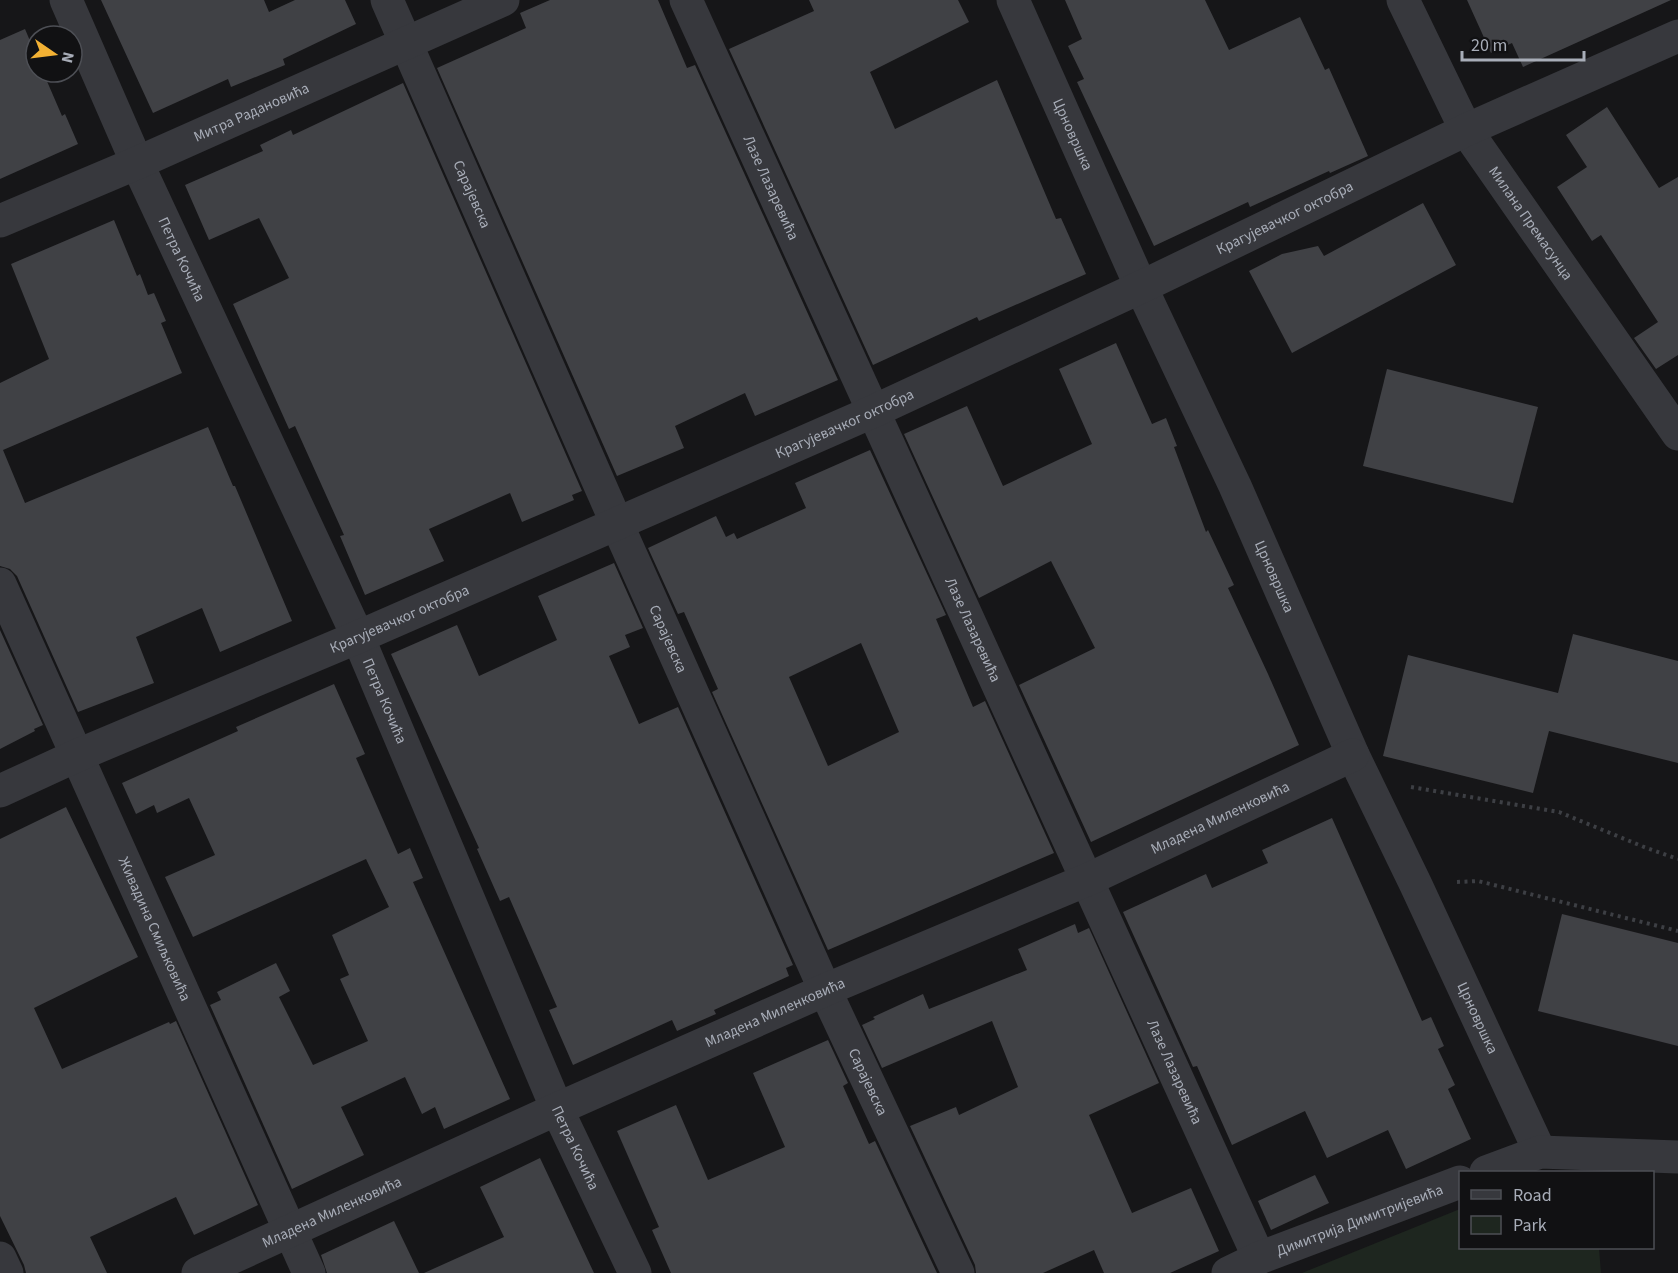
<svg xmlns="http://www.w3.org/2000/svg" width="1678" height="1273" font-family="'Source Sans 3',sans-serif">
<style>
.green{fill:#1e261f}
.building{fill:#404145;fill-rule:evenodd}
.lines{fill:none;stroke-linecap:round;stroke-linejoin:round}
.path{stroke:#3d3f44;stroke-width:4;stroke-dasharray:3 4.5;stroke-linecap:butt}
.minor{stroke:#37383d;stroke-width:33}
.labels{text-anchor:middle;stroke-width:5;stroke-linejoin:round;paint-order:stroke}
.street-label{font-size:15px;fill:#a8adb8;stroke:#111113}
</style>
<rect width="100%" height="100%" fill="#161618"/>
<!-- green -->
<polygon class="green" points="1460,1209 1460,1248 1599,1248 1601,1273 1302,1273"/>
<!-- building -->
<g class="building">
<polygon points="101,0 264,0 269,12 295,0 345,0 356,24 283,59 285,65 231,87 228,79 153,113"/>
<polygon points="550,0 658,0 687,68 695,65 838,380 755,416 745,393 675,426 684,448 617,476 437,68 526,28 520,13"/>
<polygon points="809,0 958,0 969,22 870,72 895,129 997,80 1056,219 1061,218 1086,274 979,321 977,317 873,365 729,49 814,11"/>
<polygon points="1065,0 1205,0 1229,50 1300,17 1325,70 1329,68 1368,156 1330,173 1329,171 1250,207 1248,202 1154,246 1077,82 1084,79 1068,46 1082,39"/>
<polygon points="1467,0 1671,0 1523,67 1512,43 1491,53"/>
<polygon points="25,29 36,55 36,72 43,72 62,116 65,114 78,144 0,179 0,40"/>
<polygon points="403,83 582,491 572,495 574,500 522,522 510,493 429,529 444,561 365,595 340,536 344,535 295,426 289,429 233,304 289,278 259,218 209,240 185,185 263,151 260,145 291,130 293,135"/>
<polygon points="1607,107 1659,188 1678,177 1678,355 1656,369 1634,338 1658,322 1601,235 1592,241 1557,187 1587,167 1566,135"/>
<polygon points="1423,203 1456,265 1292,353 1249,271 1282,254 1318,246 1324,256"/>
<polygon points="114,220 137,276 140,274 148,295 154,293 166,321 161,323 182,373 3,450 25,503 208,427 233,486 235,486 292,621 220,652 202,608 136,637 154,683 78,712 17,576 10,569 0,566 0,383 49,359 11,264"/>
<polygon points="1116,343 1152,424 1166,418 1177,446 1174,447 1206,532 1208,530 1234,585 1228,588 1268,674 1299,745 1091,842 1019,685 1095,648 1051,561 979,598 904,434 967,406 1003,486 1092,444 1059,369"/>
<polygon points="1387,369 1538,407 1513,503 1363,466"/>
<path d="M870,450L946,615L936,619L973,707L985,701L1054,853L828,950L712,692L718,689L684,612L678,614L648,548L716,516L726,537L734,533L737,539L806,508L795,483ZM861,643L899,732L828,766L789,677Z"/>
<polygon points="614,563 643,628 625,635 630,647 609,656 639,724 678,707 793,965 786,968 789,976 714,1010 716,1014 677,1031 672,1020 573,1065 549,1010 557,1007 509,897 500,901 477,849 479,848 391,654 457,625 479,676 557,640 538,596"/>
<polygon points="0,630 43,725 34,729 35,731 0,749"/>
<polygon points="1573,634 1678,661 1678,763 1549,731 1533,793 1383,756 1408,655 1558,693"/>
<polygon points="334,684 365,754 356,758 398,854 410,848 423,878 413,882 510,1099 444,1129 435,1107 422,1114 405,1077 341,1107 364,1155 292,1189 210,1005 221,1000 217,992 276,963 290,991 279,997 313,1065 368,1041 340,979 349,975 332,935 389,907 366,859 193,937 165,877 215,855 189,798 157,813 154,805 136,814 122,783 238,731 236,727"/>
<polygon points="66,807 138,957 34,1008 62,1069 169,1022 170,1024 176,1021 258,1205 194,1235 176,1197 90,1237 107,1273 26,1273 24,1265 0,1216 0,839"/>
<polygon points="1332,818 1422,1021 1431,1017 1444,1046 1438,1049 1455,1085 1448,1089 1471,1139 1406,1169 1388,1130 1327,1158 1305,1111 1232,1145 1197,1066 1193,1067 1123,912 1206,874 1212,888 1268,863 1262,850"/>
<polygon points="1562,914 1678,943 1678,1046 1538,1011"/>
<polygon points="1075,924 1078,933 1089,928 1159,1083 1089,1115 1132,1213 1191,1188 1219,1251 1170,1273 1104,1273 1094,1250 1043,1273 976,1273 975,1265 910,1126 956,1107 959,1115 1018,1087 992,1021 882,1068 862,1025 875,1019 873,1017 923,994 929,1009 1027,970 1018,949"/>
<polygon points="828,1040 848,1083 843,1086 869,1144 875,1141 937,1273 671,1273 652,1230 659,1227 617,1131 676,1105 708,1180 785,1147 753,1073"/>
<polygon points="540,1158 594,1273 424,1273 504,1237 480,1187"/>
<polygon points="1315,1175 1329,1203 1271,1230 1258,1201"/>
<polygon points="394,1221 419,1273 327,1273 321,1255"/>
</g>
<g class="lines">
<!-- path -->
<g class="path">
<polyline points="1411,787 1559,812 1644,847 1678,859"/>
<polyline points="1457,882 1478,881 1678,931"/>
</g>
<!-- minor -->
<g class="minor">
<path id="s1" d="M66,0L137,163L358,637L557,1109L635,1273"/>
<path id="s2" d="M387,0L617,524L825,990L958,1273"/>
<path id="s3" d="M686,0C876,420 1070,838 1259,1258"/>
<path id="s4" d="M1013,0L1141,287L1235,486L1353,755L1416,885L1540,1152"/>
<path id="s5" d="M1403,0L1466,130L1678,434"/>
<path id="s6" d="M0,221L137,163L503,0"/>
<path id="s7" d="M0,584L309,1273"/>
<path id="s8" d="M0,791L76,756L358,637L872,412L1141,287L1466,130L1678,36"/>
<polyline points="1486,1172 1540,1152 1678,1157"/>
<polyline points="0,1258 7,1273"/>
<path id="s9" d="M198,1273L557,1109L825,990L1089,879L1353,755"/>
<path id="s10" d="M1228,1273L1259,1258L1460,1182"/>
</g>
</g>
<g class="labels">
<!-- street labels -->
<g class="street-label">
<text dy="5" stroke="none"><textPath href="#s6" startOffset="274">Митра Радановића</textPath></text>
<text dy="5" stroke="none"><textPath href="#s4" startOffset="147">Црновршка</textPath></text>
<text dy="5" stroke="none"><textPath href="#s3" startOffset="206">Лазе Лазаревића</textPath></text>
<text dy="5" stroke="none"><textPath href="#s2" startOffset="212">Сарајевска</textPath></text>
<text dy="5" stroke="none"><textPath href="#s8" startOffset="1407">Крагујевачког октобра</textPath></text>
<text dy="5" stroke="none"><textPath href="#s5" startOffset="258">Милана Премасунца</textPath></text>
<text dy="5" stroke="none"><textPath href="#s1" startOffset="284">Петра Кочића</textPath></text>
<text dy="5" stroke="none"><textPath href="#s8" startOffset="921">Крагујевачког октобра</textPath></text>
<text dy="5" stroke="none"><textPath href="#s4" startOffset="633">Црновршка</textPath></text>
<text dy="5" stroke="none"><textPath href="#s8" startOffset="435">Крагујевачког октобра</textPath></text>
<text dy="5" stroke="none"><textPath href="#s3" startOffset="692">Лазе Лазаревића</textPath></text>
<text dy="5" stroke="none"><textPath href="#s2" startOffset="698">Сарајевска</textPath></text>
<text dy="5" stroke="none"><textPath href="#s1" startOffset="770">Петра Кочића</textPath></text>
<text dy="5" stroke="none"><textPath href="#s9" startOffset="1119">Младена Миленковића</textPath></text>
<text dy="5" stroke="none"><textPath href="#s7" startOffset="378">Живадина Смиљковића</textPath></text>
<text dy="5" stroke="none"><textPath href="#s9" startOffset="633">Младена Миленковића</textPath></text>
<text dy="5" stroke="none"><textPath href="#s4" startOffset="1119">Црновршка</textPath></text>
<text dy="5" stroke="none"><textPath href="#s3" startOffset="1178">Лазе Лазаревића</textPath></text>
<text dy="5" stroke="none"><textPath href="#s2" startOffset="1184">Сарајевска</textPath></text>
<text dy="5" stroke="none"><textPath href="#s1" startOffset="1256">Петра Кочића</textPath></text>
<text dy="5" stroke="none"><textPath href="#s9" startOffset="147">Младена Миленковића</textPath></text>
<text dy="5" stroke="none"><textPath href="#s10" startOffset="142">Димитрија Димитријевића</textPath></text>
</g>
</g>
<!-- legend -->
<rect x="1459" y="1171" width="195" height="78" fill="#111113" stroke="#4d4f55" stroke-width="1.5"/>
<rect x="1471" y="1190" width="30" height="9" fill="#37383d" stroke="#4d4f55" stroke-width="1.5"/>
<text x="1513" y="1201" font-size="18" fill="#a8adb8">Road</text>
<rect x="1471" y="1216" width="30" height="18" fill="#1e261f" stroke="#4d4f55" stroke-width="1.5"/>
<text x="1513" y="1231" font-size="18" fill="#a8adb8">Park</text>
<!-- north arrow -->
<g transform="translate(54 54) rotate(104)"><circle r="28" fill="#111113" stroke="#4d4f55" stroke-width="1.5"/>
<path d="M0-4.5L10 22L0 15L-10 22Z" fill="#f2b134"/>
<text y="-9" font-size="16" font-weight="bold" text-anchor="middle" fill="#a8adb8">N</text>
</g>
<!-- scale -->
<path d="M1462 51v9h122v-9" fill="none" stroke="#a8adb8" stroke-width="3"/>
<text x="1471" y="51" font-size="18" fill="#a8adb8" stroke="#111113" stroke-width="4.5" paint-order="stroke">20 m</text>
</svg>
